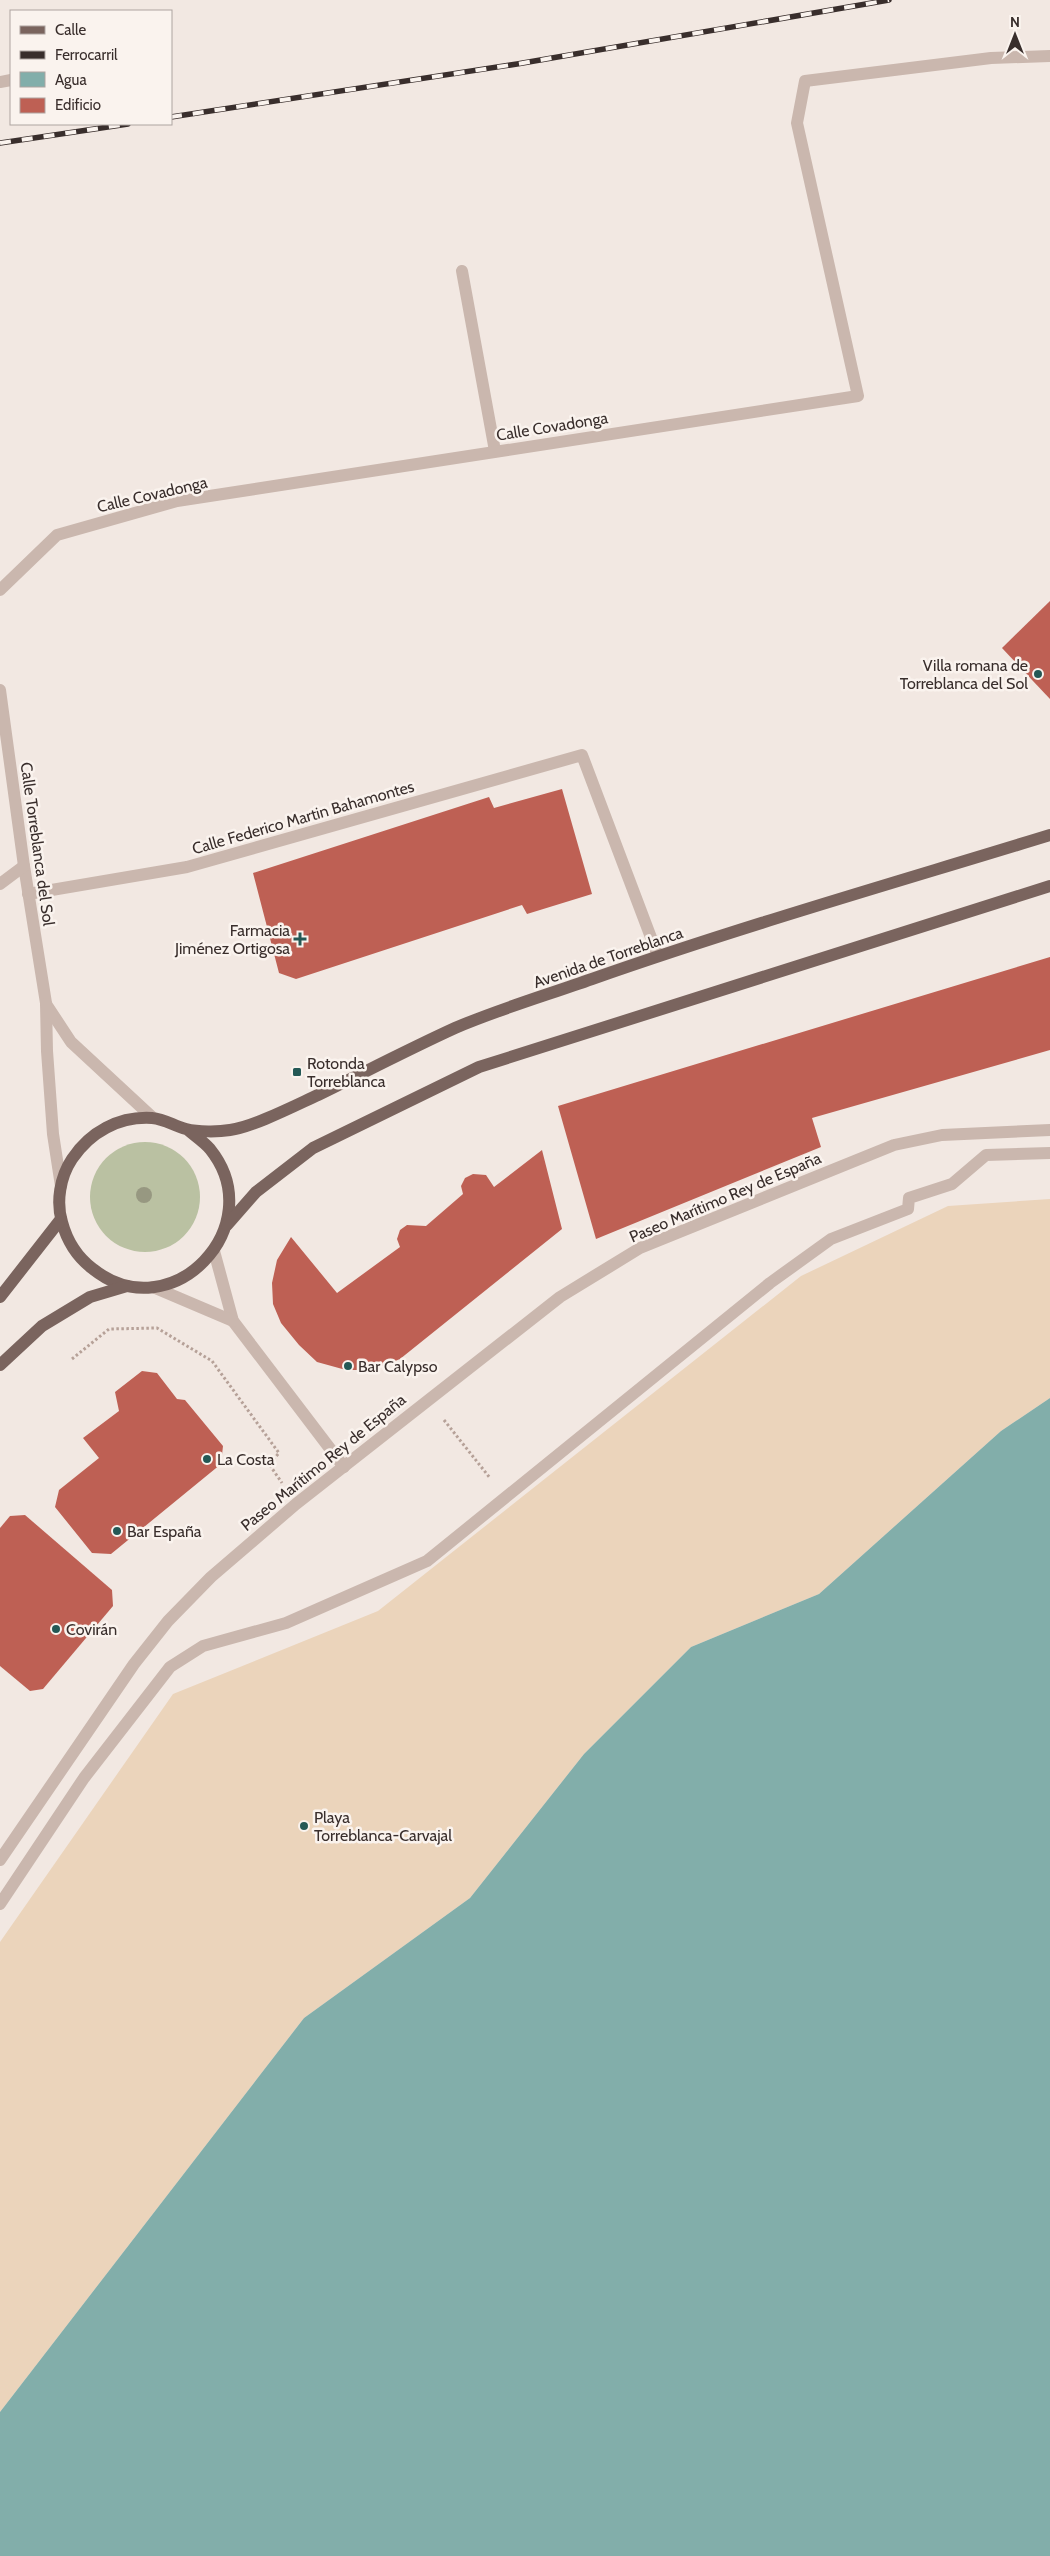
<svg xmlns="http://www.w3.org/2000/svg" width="1050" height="2556" font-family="Cabin,sans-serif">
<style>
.green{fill:#bac1a2}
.sand{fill:#ebd4bb}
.water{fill:#82aeaa}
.building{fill:#be6054}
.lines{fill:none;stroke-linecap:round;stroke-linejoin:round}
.path{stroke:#b6a198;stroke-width:3;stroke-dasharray:2.5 2.5;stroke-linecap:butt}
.minor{stroke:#cab7ae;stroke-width:12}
.major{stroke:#7a645e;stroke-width:12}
.rail-casing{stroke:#392e2c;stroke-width:5.5}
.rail{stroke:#faf3ee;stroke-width:4;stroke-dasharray:11;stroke-linecap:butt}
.tree{fill:#979881}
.poi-dot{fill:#245855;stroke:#faf3ee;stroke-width:2}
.labels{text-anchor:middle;stroke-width:5;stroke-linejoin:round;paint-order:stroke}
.street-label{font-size:16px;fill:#392e2c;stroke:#faf3ee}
.poi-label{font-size:16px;fill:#392e2c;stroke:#faf3ee;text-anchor:start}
</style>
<rect width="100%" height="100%" fill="#f2e8e2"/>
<!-- green -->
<circle class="green" cx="145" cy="1197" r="55"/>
<!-- sand -->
<polygon class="sand" points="1050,1199 1050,1398 1001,1431 819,1594 691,1647 584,1754 470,1898 304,2018 0,2412 0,1942 173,1694 378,1611 801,1276 948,1206"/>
<!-- water -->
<polygon class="water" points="1050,1398 1050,2556 0,2556 0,2412 304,2018 470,1898 584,1754 691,1647 819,1594 1001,1431"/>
<!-- building -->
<g class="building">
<polygon points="1050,601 1050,699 1002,648"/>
<polygon points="562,789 592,894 527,914 522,905 296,979 279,973 253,873 489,797 494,808"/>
<polygon points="1050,957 1050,1050 812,1118 821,1147 596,1239 558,1106"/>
<polygon points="542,1150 562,1229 400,1359 373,1370 346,1370 317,1362 299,1345 281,1323 273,1304 272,1283 277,1260 291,1237 337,1293 400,1247 397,1239 400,1230 407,1225 426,1226 463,1194 461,1186 465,1178 473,1174 486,1175 494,1187"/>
<polygon points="142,1371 157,1373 177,1399 185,1400 223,1446 221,1464 111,1554 92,1553 55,1507 59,1490 99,1458 83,1438 119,1411 115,1392"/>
<polygon points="25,1515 112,1590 113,1606 43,1689 30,1691 0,1666 0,1528 10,1516"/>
</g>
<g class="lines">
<!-- path -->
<g class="path">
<polyline points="72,1359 109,1329 157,1328 212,1361 279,1453 269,1464 282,1483"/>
<polyline points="444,1420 490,1478"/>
</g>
<!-- minor -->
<g class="minor">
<polyline points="0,82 11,80"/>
<polyline points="462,271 495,451"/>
<polyline points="0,590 57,535 177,501 858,396 797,123 805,81 991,58 1050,56"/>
<polyline points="0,690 24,866 46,1003 47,1051 53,1134 61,1186"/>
<polyline points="0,884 24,866"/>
<polyline points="28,894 187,867 582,755 658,956"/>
<polyline points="46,1004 71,1042 153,1118"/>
<polyline points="214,1251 233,1321 344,1467"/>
<polyline points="153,1287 233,1321"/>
<polyline points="0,1860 134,1664 168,1621 211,1577 296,1504 560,1297 640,1248 894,1145 942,1135 1050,1130"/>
<polyline points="0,1904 84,1778 170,1667 203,1646 286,1623 427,1561 770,1283 831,1239 908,1209 909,1198 952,1184 986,1155 1050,1153"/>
</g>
<!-- major -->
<g class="major">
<path d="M188,1130C195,1136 204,1142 210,1149C272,1226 171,1331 93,1269C77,1257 67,1241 62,1222C56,1202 60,1177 72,1159C90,1132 119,1116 152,1118C165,1119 174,1126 186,1129C198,1132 218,1132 230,1130C253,1127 296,1105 318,1095C363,1073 409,1049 455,1028C499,1009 547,995 592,979C743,926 897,882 1050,835"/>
<polyline points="227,1225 256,1192 313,1148 479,1067 1050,886"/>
<polyline points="0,1297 61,1219"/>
<polyline points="0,1365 42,1326 90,1297 127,1286"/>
</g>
<!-- rail casing -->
<g class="rail-casing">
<g id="rail">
<polyline points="171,117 517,64 889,0"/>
<polyline points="0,143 128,124"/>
</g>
</g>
<!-- rail -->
<use href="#rail" class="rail"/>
</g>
<!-- trees -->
<circle class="tree" cx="144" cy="1195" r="8"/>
<!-- markers -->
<g class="poi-dot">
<circle cx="1038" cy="674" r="5"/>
<path d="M297.5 931.5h5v5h5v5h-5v5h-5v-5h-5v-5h5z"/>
<rect x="292" y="1067" width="10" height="10" rx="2.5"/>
<circle cx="348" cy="1366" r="5"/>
<circle cx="207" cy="1459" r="5"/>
<circle cx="117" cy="1531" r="5"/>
<circle cx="56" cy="1629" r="5"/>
<circle cx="304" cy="1826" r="5"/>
</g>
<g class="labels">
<!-- street labels -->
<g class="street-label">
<text transform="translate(552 426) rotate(-9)" y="6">Calle Covadonga</text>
<text transform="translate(152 494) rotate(-13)" y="6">Calle Covadonga</text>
<text transform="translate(303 817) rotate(-16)" y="6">Calle Federico Martin Bahamontes</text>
<text transform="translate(38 844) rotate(82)" y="6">Calle Torreblanca del Sol</text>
<text transform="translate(608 957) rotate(-19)" y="6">Avenida de Torreblanca</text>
<text transform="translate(725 1197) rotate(-23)" y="6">Paseo Marítimo Rey de España</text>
<text transform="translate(323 1462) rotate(-39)" y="6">Paseo Marítimo Rey de España</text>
</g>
<!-- poi labels -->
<g class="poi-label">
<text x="1028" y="671" text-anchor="end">Villa romana de<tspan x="1028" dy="18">Torreblanca del Sol</tspan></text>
<text x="290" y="936" text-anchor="end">Farmacia<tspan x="290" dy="18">Jiménez Ortigosa</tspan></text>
<text x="307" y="1069">Rotonda<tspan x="307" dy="18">Torreblanca</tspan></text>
<text x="358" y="1372">Bar Calypso</text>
<text x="217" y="1465">La Costa</text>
<text x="127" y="1537">Bar España</text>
<text x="66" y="1635">Covirán</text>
<text x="314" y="1823">Playa<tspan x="314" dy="18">Torreblanca-Carvajal</tspan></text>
</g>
</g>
<!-- legend -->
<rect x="10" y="10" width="162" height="115" fill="#faf3ee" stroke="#ada4a0"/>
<rect x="20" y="26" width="25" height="8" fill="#7a645e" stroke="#ada4a0"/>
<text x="55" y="35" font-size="15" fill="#392e2c">Calle</text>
<rect x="20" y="51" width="25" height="8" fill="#392e2c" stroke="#ada4a0"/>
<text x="55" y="60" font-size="15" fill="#392e2c">Ferrocarril</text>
<rect x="20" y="72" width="25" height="15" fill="#82aeaa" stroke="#ada4a0"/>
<text x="55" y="85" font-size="15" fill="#392e2c">Agua</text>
<rect x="20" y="98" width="25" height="15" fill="#be6054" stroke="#ada4a0"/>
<text x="55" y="110" font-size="15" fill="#392e2c">Edificio</text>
<!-- north arrow -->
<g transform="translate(1015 35)" stroke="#faf3ee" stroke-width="4" paint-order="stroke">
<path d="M0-4L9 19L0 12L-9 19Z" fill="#392e2c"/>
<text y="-8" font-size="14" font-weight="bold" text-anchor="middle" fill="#392e2c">N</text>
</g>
</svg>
